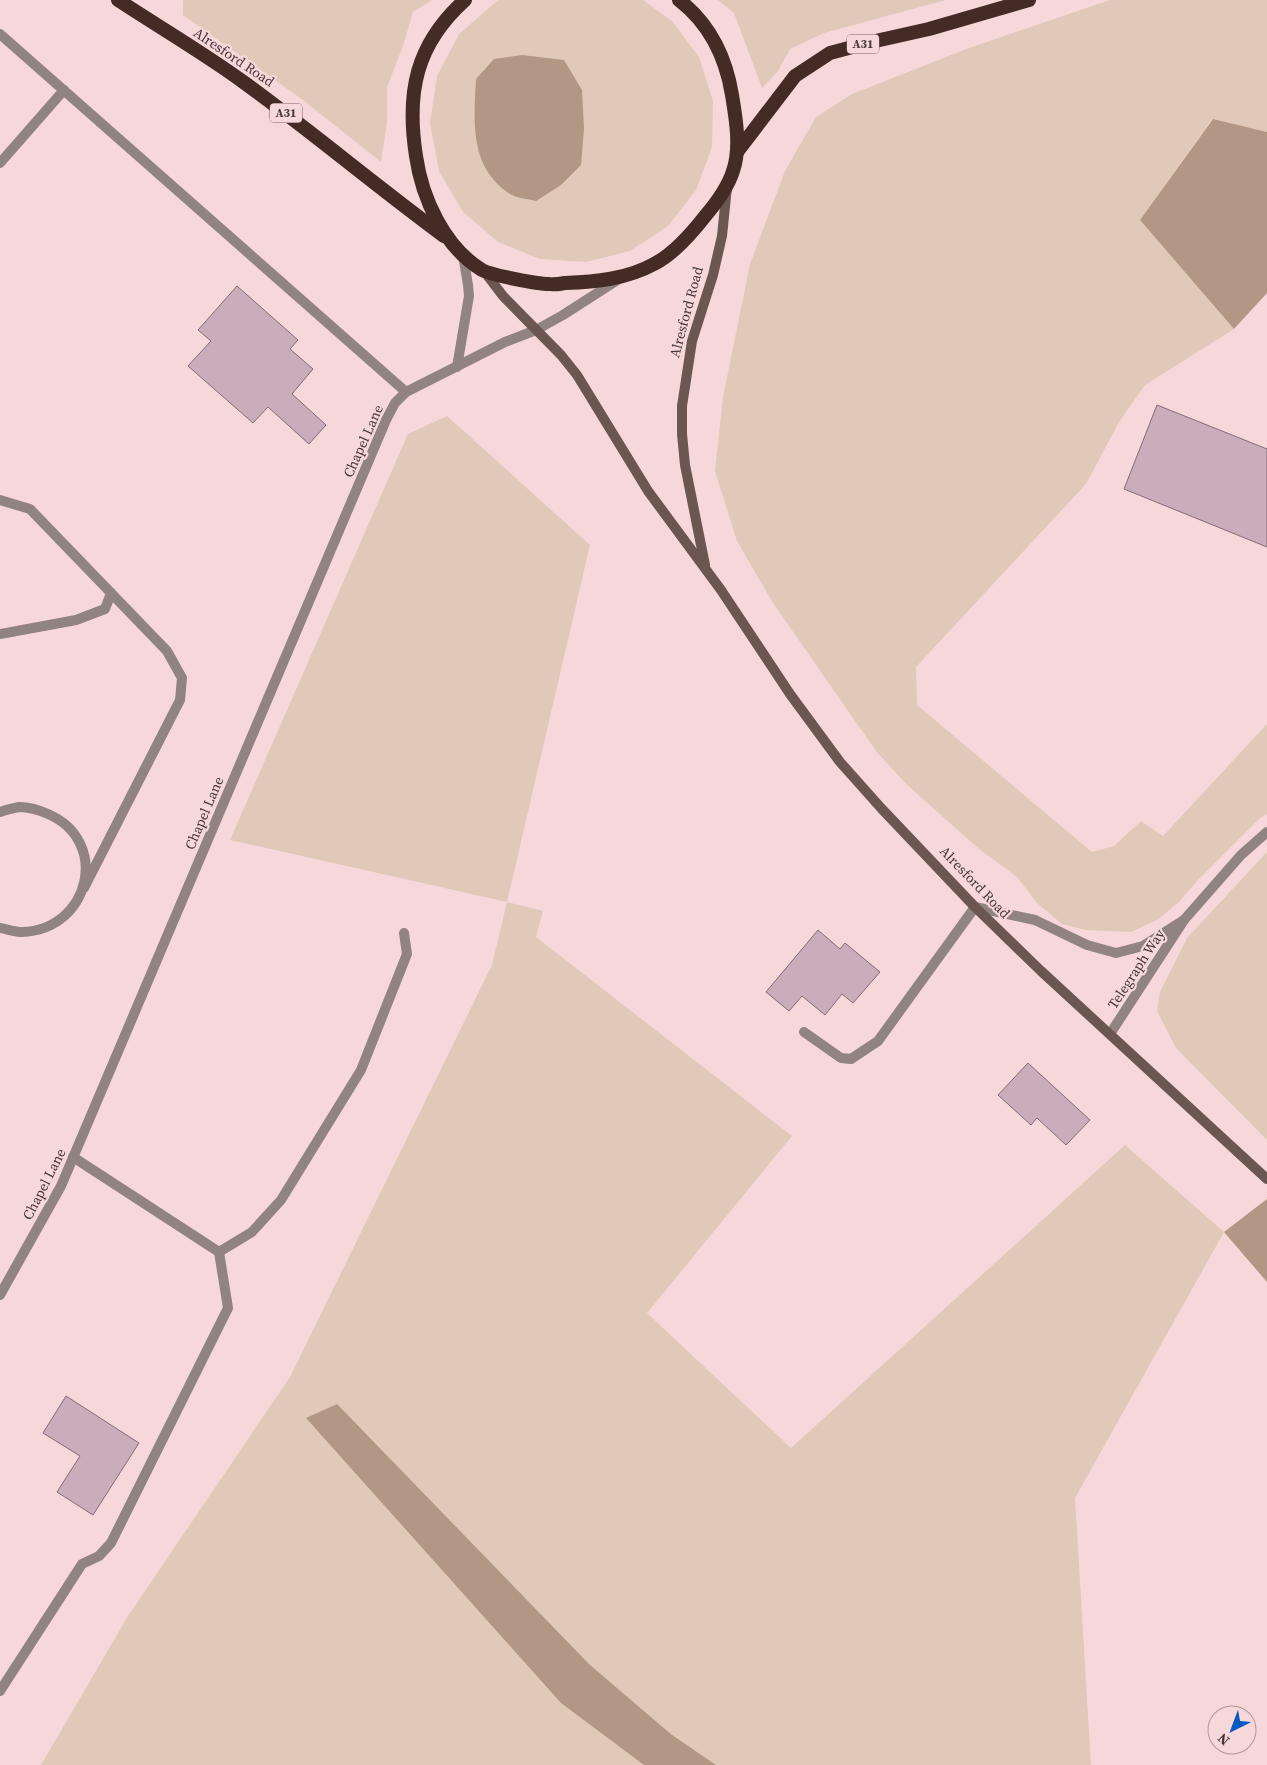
<svg xmlns="http://www.w3.org/2000/svg" width="1267" height="1765" font-family="'Source Serif 4',serif">
<style>
.green{fill:#e0c9b8}
.forest{fill:#b19784}
.building{fill:#c9adba;stroke:#846b76}
.lines{fill:none;stroke-linecap:round;stroke-linejoin:round}
.service{stroke:#91837f;stroke-width:10}
.tertiary{stroke:#91837f;stroke-width:10}
.secondary{stroke:#6b5651;stroke-width:10}
.trunk{stroke:#442b25;stroke-width:14}
.labels{text-anchor:middle;stroke-width:4.5;stroke-linejoin:round;paint-order:stroke}
.shield{fill:#f7d8da;stroke:#7a6769;stroke-width:1}
.shield-label{font-size:12px;font-weight:bold;fill:#443738}
.street-label{font-size:14px;fill:#443738;stroke:#f7d8da}
</style>
<rect width="100%" height="100%" fill="#f7d8da"/>
<!-- green -->
<g class="green">
<polygon points="183,0 432,0 413,12 403,46 387,87 387,122 381,162 303,100 183,15"/>
<polygon points="498,0 643,0 672,21 699,57 713,101 712,147 696,190 668,226 630,251 586,262 540,259 498,242 463,212 439,171 430,123 437,76 459,34"/>
<polygon points="718,0 946,0 824,33 790,49 778,71 762,88 734,13"/>
<polygon points="1110,0 1267,0 1267,132 1212,119 1140,220 1234,329 1145,385 1119,422 1086,484 916,667 917,705 1092,852 1114,846 1141,821 1163,836 1267,724 1267,814 1260,818 1196,882 1179,902 1157,920 1131,932 1086,930 1062,924 1037,903 1017,877 979,849 905,783 876,751 773,603 737,541 715,471 723,397 750,264 785,171 816,117 852,94 969,48"/>
<polygon points="447,416 590,545 507,902 543,911 536,937 792,1136 647,1313 791,1448 1125,1145 1224,1232 1075,1498 1091,1765 41,1765 128,1616 290,1377 492,965 507,902 230,840 408,434"/>
<polygon points="1267,852 1267,1140 1176,1048 1157,1011 1160,992 1187,938"/>
</g>
<!-- forest -->
<g class="forest">
<path d="M522,55L564,60L582,90L584,129L581,165L561,185L536,201C528,199 514,198 507,192C469,165 474,120 476,79L494,59Z"/>
<polygon points="1213,119 1267,132 1267,293 1234,329 1140,220"/>
<polygon points="1267,1199 1267,1282 1224,1232"/>
<polygon points="337,1404 590,1665 672,1735 716,1765 644,1765 561,1703 306,1418"/>
</g>
<!-- building -->
<g class="building">
<polygon points="237,286 298,340 290,349 313,369 292,394 326,425 309,444 268,407 253,423 188,366 211,341 198,330"/>
<polygon points="1157,405 1267,449 1267,547 1124,489"/>
<polygon points="818,930 840,949 845,943 880,972 853,1003 842,994 825,1015 802,996 789,1011 766,992"/>
<polygon points="1028,1063 1090,1120 1066,1145 1037,1118 1031,1125 998,1095"/>
<polygon points="66,1396 139,1443 93,1515 57,1492 80,1456 43,1433"/>
</g>
<g class="lines">
<!-- service -->
<g class="service">
<polyline points="0,34 406,392"/>
<polyline points="0,163 64,90"/>
<polyline points="0,500 30,509 167,651 182,678 180,700 84,888"/>
<polyline points="0,634 76,620 105,609 111,593"/>
<path d="M0,812C6,810 12,808 19,807C28,807 39,810 48,814C111,841 90,930 22,932C15,932 7,929 0,928"/>
<polyline points="804,1032 841,1058 851,1059 878,1041 975,907 1035,920 1087,945 1116,953 1143,946 1184,920"/>
<polyline points="1110,1034 1184,920 1241,855 1267,832"/>
<polyline points="219,1252 252,1232 281,1200 361,1070 407,954 404,933"/>
<polyline points="0,1691 82,1564 99,1556 111,1543 228,1308 219,1252 73,1157"/>
</g>
<!-- tertiary -->
<g class="tertiary">
<polyline points="457,367 469,296 468,285 463,255"/>
<polyline points="0,1295 61,1186 386,420 395,403 406,392 505,342 536,330 563,315 619,279"/>
</g>
<!-- secondary -->
<g class="secondary">
<polyline points="484,271 503,296 561,355 577,375 648,491 721,590 790,694 840,762 881,808 975,907 1041,971 1267,1179"/>
<polyline points="705,565 685,465 682,434 682,406 692,341 713,275 722,236 727,187"/>
</g>
<!-- trunk -->
<g class="trunk">
<path d="M118,0C159,27 202,52 242,81C311,131 376,186 444,236"/>
<path d="M465,0C416,44 406,92 416,156C422,198 444,247 482,270C491,275 537,284 549,284C554,285 559,284 565,283C595,282 627,279 654,264C674,254 692,233 706,215C717,202 728,187 733,171C741,148 736,119 732,95C726,58 710,24 679,0"/>
<polyline points="737,152 795,76 830,53 871,42 929,29 1029,0"/>
</g>
</g>
<g class="labels">
<!-- shield labels -->
<g class="shield">
<rect x="847" y="34.5" width="32" height="19" rx="4"/>
<rect x="270" y="103.5" width="32" height="19" rx="4"/>
</g>
<g class="shield-label">
<text x="863" y="48">A31</text>
<text x="286" y="117">A31</text>
</g>
<!-- street labels -->
<g class="street-label">
<text transform="translate(234 57) rotate(34)" y="5">Alresford Road</text>
<text transform="translate(686 312) rotate(-75)" y="5">Alresford Road</text>
<text transform="translate(363 441) rotate(-66)" y="5">Chapel Lane</text>
<text transform="translate(204 813) rotate(-67)" y="5">Chapel Lane</text>
<text transform="translate(975 882) rotate(46)" y="5">Alresford Road</text>
<text transform="translate(1136 969) rotate(-57)" y="5">Telegraph Way</text>
<text transform="translate(44 1184) rotate(-63)" y="5">Chapel Lane</text>
</g>
</g>
<!-- north arrow -->
<g transform="translate(1232 1730) rotate(222)"><circle r="24" fill="#f7d8da" stroke="#af9899"/>
<path d="M0-4L9 19L0 12L-9 19Z" fill="#045ac3"/>
<text y="-8" font-size="14" font-weight="bold" text-anchor="middle" fill="#443738">N</text>
</g>
</svg>
